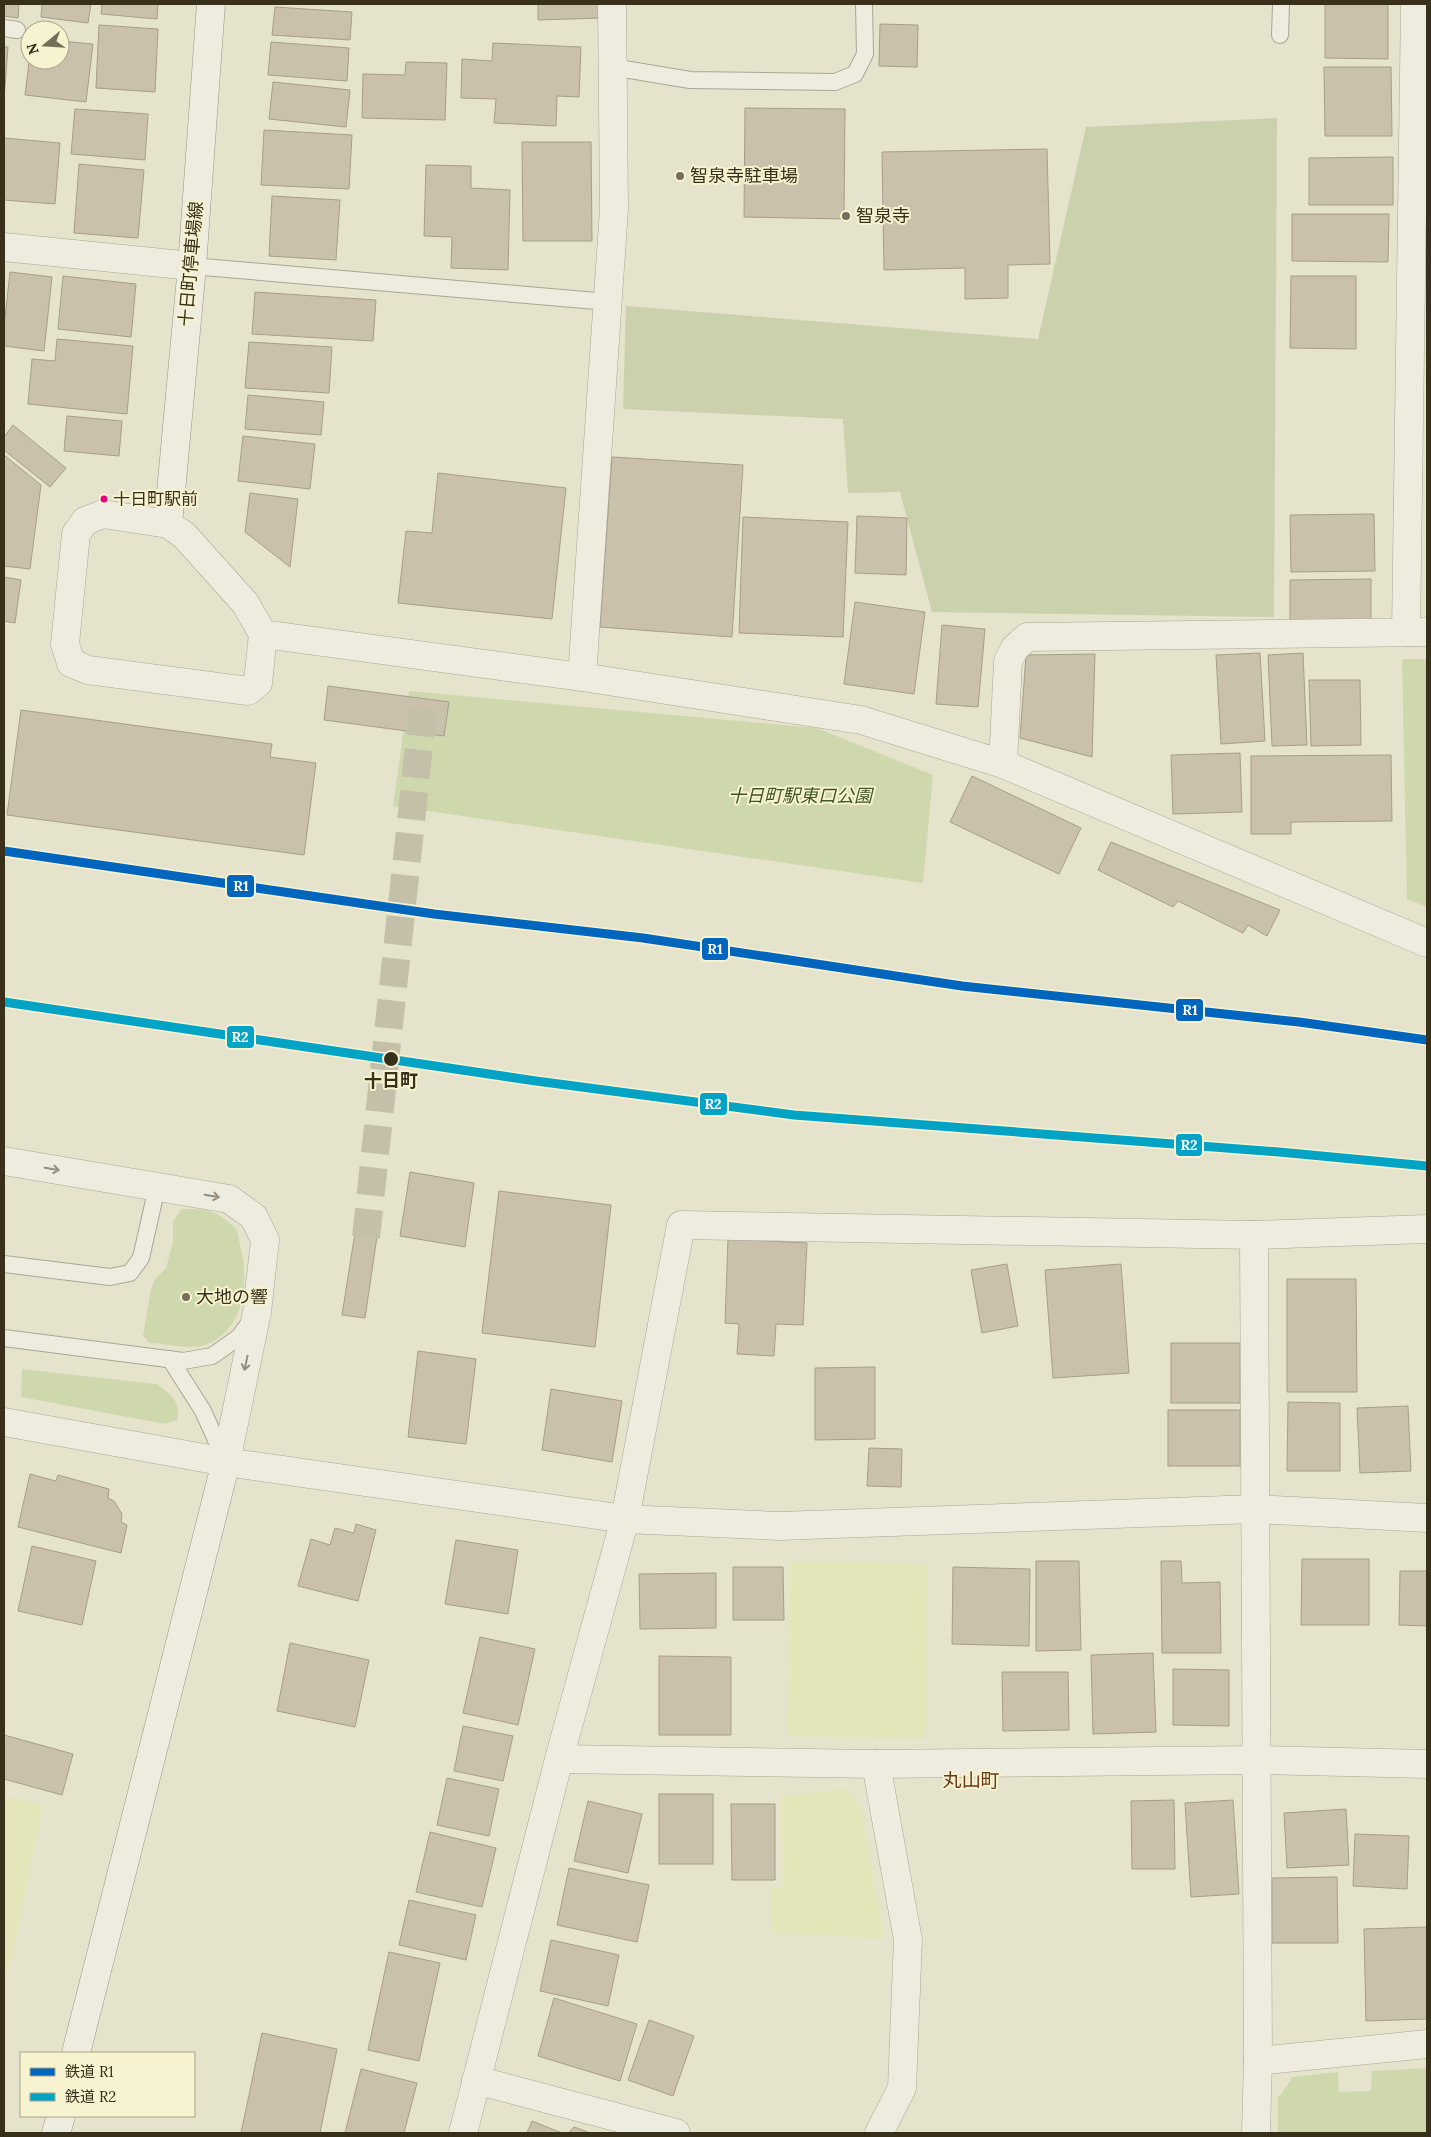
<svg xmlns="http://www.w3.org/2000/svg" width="1431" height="2137" font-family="Lora,'Noto Sans JP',serif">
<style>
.farmland{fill:#e5e5ba}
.green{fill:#cfd8ad}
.cemetery{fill:#cbd1ac}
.building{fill:#cac1ac;stroke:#a59e8a}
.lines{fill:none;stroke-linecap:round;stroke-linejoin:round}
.street-tunnel{stroke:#c3bfa8;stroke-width:28;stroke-dasharray:28 14;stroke-linecap:butt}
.lane-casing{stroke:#aaa695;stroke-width:18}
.street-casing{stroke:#aaa695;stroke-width:29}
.secondary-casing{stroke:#9a9584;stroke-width:29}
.lane{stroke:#edecde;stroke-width:16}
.street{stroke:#edecde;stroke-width:28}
.secondary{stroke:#edecde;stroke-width:28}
.rail-casing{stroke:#acaa9d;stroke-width:5.5}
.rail{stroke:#f7f3d0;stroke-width:4;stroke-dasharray:11;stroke-linecap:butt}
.rail-1-casing{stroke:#f7f3d0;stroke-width:12}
.rail-2-casing{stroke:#f7f3d0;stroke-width:12}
.rail-1{stroke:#0065bd;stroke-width:9}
.rail-2{stroke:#03a3c5;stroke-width:9}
.oneway{stroke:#938e7d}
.poi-dot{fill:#756f59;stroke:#f7f3d0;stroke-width:2}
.bus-dot{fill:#e5007d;stroke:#f7f3d0;stroke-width:2}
.stop-dot{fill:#39301c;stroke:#f7f3d0;stroke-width:2}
.labels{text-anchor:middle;stroke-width:4;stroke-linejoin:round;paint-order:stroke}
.bus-label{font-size:17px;fill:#39301c;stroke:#f7f3d0;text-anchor:start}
.poi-label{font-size:18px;fill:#39301c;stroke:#f7f3d0;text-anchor:start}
.street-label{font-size:18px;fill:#39301c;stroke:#f7f3d0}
.park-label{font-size:18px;font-style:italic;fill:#405722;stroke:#f7f3d0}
.stop-label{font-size:18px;font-weight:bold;fill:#39301c;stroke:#f7f3d0}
.neighbourhood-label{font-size:19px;fill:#683819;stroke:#f7f3d0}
.line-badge{stroke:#f7f3d0;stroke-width:2}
.badge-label{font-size:14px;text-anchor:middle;font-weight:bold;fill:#fff}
</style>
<rect width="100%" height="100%" fill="#e5e3cb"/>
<!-- farmland -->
<g class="farmland">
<polygon points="789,1562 927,1564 926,1738 788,1736"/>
<polygon points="845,1789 861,1807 884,1938 772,1933 771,1887 783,1887 781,1797"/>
<polygon points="4,1796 43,1806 9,1971 4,1970"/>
</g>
<!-- green -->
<g class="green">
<polygon points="1402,659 1427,659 1427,907 1407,899"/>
<polygon points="409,691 817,728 933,775 923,883 393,806"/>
<path d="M182,1209C202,1209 212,1208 228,1222C231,1225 235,1227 237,1230C239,1234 239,1241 240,1245C249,1279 246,1325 210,1343C193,1351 168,1344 150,1343L143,1336L151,1289L156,1278L166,1268L173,1242V1221Z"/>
<path d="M22,1369L157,1384C170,1394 182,1402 177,1420L165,1424L21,1397Z"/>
<polygon points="1427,2068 1427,2133 1278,2133 1278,2098 1293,2077 1338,2072 1339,2092 1371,2091 1372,2071"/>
</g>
<!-- cemetery -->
<polygon class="cemetery" points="1277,118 1274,617 932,612 900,492 848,493 843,419 623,409 626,306 1038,339 1086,127"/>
<!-- building -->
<g class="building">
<polygon points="4,4 19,4 18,18 4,16"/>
<polygon points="42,4 91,4 88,23 41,17"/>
<polygon points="102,4 158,4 157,19 101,14"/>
<polygon points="538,4 601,4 602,18 538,20"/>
<polygon points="1325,4 1388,4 1388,59 1325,58"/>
<polygon points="275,7 352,12 350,40 272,35"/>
<polygon points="880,24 918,25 917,67 879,66"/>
<polygon points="99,25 158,29 155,92 96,88"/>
<polygon points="60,41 93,44 86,102 25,95 30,54 30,60 60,60"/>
<polygon points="271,42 349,48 347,81 268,75"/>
<polygon points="493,43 581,47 579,97 557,96 556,126 494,123 496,99 461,98 462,59 492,61"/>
<polygon points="4,47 8,47 4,99"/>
<polygon points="406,62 447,63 445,120 362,118 363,74 405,75"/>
<polygon points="1324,67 1391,67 1392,136 1325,136"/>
<polygon points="273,82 350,90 346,127 269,119"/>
<polygon points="745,108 845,109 844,219 744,217"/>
<polygon points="75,109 148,114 145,160 71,154"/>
<polygon points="264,130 352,135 349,189 261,185"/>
<polygon points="4,138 60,143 55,204 4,200"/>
<polygon points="522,142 591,142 592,241 523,241"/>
<polygon points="1047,149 1050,264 1008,265 1008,298 965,299 965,268 884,270 882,152"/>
<polygon points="1393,157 1393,205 1309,205 1309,158"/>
<polygon points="79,164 144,170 138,238 74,233"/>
<polygon points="426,165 471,166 471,188 510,190 508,270 451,268 452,237 424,236"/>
<polygon points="272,196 340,200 336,260 269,256"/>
<polygon points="1292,214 1389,214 1388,262 1292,261"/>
<polygon points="10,272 52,277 44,351 4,346 4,326"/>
<polygon points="63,276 136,284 131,337 58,329"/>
<polygon points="1291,276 1356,276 1356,349 1290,348"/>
<polygon points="255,292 376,300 373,341 252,334"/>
<polygon points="57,339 133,346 127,414 28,404 32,359 55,361"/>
<polygon points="249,342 332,347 329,393 245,388"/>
<polygon points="248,395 324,402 321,435 245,429"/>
<polygon points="67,416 122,421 119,456 64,451"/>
<polygon points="13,425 66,468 50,487 4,450 4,437"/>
<polygon points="243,436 315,444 310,489 238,481"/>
<polygon points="4,455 41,485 30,569 4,566"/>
<polygon points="612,457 743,465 732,637 600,627"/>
<polygon points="438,473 566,488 552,619 398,603 406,531 432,533"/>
<polygon points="250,493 298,499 290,567 245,532"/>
<polygon points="1374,514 1375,571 1291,572 1290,515"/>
<polygon points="857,516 907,518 906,575 855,573"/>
<polygon points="743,517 848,522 843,637 739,633"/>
<polygon points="4,577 21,580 15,623 4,621"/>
<polygon points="1371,579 1371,623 1290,623 1290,580"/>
<polygon points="855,602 925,612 914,694 844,684"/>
<polygon points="942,625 985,629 978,707 936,704"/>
<polygon points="1260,653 1265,741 1221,744 1216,655"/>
<polygon points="1303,653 1307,745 1272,746 1268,655"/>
<polygon points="1095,654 1092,757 1020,738 1026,655"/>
<polygon points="1309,680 1360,680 1361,745 1311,746"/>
<polygon points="328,686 449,702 444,736 324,720"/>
<polygon points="21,710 272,744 270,757 316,763 304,855 7,815"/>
<polygon points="1240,753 1242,812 1173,814 1171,755"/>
<polygon points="1391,755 1392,821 1291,822 1291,834 1251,834 1251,756"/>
<polygon points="972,776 1081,828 1059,874 950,822"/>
<polygon points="1111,842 1280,910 1267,936 1248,925 1243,933 1178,901 1173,907 1098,870"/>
<polygon points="410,1172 474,1183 465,1247 400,1236"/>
<polygon points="499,1191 611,1205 595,1347 482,1333"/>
<polygon points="357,1220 379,1223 365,1318 342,1315"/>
<polygon points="728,1239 807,1243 803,1325 776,1324 774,1356 737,1354 739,1324 725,1323"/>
<polygon points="1007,1264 1018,1326 982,1333 971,1270"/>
<polygon points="1121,1264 1129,1373 1053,1378 1045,1270"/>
<polygon points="1287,1279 1356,1279 1357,1392 1287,1392"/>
<rect x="1171" y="1343" width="69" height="60"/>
<polygon points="418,1351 476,1359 466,1444 408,1437"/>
<polygon points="875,1367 875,1439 815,1440 815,1368"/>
<polygon points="551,1389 622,1401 612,1462 542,1450"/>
<polygon points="1288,1402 1340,1403 1340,1471 1287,1471"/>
<polygon points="1408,1406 1411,1471 1360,1473 1357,1408"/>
<rect x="1168" y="1410" width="72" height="56"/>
<polygon points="869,1448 902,1449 901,1487 867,1486"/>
<polygon points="30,1474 56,1481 58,1475 109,1489 108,1498 114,1501 122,1514 121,1522 127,1525 121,1553 18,1527"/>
<polygon points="356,1524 376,1530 358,1601 298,1586 311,1539 330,1545 335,1528 354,1533"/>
<polygon points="456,1540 518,1550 508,1614 445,1604"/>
<polygon points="32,1546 96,1561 82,1625 18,1611"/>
<polygon points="1302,1559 1369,1559 1369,1625 1301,1625"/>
<polygon points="1036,1561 1079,1561 1081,1650 1036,1651"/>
<polygon points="1161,1561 1181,1561 1182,1583 1220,1582 1221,1653 1162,1653"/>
<polygon points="733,1567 783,1567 784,1620 733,1620"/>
<polygon points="953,1567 1030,1569 1029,1646 952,1644"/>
<polygon points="1400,1571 1427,1571 1427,1626 1399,1625"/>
<polygon points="716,1573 716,1628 640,1629 639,1574"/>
<polygon points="480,1637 535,1649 518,1725 463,1713"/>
<polygon points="290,1643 369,1660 355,1727 277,1711"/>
<polygon points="1153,1653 1156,1732 1093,1734 1091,1655"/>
<polygon points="659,1656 731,1657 731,1735 659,1735"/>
<polygon points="1173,1669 1229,1670 1229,1726 1173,1725"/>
<polygon points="1002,1672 1068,1672 1069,1730 1003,1731"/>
<polygon points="463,1726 513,1736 503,1781 454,1771"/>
<polygon points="4,1735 73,1754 62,1795 4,1779"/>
<polygon points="447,1778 499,1789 489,1836 437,1825"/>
<rect x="659" y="1794" width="54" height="70"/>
<polygon points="1174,1800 1175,1869 1132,1869 1131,1801"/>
<polygon points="1233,1800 1239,1894 1191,1897 1185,1803"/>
<polygon points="588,1801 642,1814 628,1873 574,1861"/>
<polygon points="731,1804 775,1804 775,1880 732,1880"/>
<polygon points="1346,1809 1349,1865 1287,1868 1284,1813"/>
<polygon points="430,1832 496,1848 482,1907 416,1892"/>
<polygon points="1355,1834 1409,1836 1407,1889 1353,1886"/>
<polygon points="569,1868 649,1885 637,1942 557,1925"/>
<polygon points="1337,1877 1338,1943 1272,1943 1272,1878"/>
<polygon points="409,1900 476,1915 466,1960 399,1945"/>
<polygon points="1427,1927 1427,2019 1366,2021 1364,1929"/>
<polygon points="551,1940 619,1955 608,2006 540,1991"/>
<polygon points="389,1952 440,1963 419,2061 368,2050"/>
<polygon points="554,1998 637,2024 620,2081 538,2056"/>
<polygon points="649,2020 694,2036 673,2096 628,2080"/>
<polygon points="262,2033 337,2049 320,2133 241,2133"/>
<polygon points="361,2069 417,2083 404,2133 345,2133"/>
<polygon points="532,2121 562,2133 527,2133"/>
<polygon points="574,2127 588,2132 587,2133 568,2133"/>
</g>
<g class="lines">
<!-- street-tunnel -->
<polyline class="street-tunnel" points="366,1237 423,710"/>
<!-- lane casing -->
<g class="lane-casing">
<g id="lane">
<polyline points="4,28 17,30"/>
<polyline points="1280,35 1281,4"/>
<polyline points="612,67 690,80 835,82 855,74 865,54 864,4"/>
<polyline points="192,266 608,302"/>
<polyline points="4,1264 110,1277 130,1273 141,1258 157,1187"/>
<polyline points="4,1338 183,1361 212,1356 239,1337 250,1322"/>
<polyline points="170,1359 203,1411 225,1460"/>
</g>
</g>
<!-- street casing -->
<g class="street-casing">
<g id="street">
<polyline points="4,247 192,266"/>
<polygon points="103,514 168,524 184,535 245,603 263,634 258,683 248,691 88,670 71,663 65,644 76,534 85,521"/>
<polyline points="1406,632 1415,4"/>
<polyline points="263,634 582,677 861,720 1003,764 1427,943"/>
<polyline points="582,677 614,209 612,4"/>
<polyline points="1003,764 1008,661 1015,648 1027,637 1427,632"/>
<polyline points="4,1161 229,1199 254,1217 265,1240 257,1312 226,1462"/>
<polyline points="1254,1235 1258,2061 1256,2133"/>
<polyline points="4,1422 226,1462 625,1519 780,1526 1255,1509 1427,1518"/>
<polyline points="559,1759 876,1764 1257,1760 1427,1764"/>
<polyline points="876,1764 908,1940 902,2088 879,2133"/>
<polyline points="1258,2061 1427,2044"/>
<polyline points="476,2080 676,2133"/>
<polyline points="463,2133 559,1759 625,1519 681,1225 1254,1235 1427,1229"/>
</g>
</g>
<!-- secondary casing -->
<g class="secondary-casing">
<g id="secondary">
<polyline points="168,524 192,266 211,4"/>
<polyline points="76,2053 226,1462"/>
<polyline points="56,2133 61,2116"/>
</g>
</g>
<!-- lane -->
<use href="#lane" class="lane"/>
<!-- street -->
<use href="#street" class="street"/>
<!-- secondary -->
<use href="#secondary" class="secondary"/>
<!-- rail casing -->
<g class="rail-casing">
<polyline id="rail" points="4,1002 536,1081 794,1115 1279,1152 1427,1166"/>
</g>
<!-- rail -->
<use href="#rail" class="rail"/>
<!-- rail-1 casing -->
<g class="rail-1-casing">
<polyline id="rail-1" points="4,851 434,914 643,938 962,986 1299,1022 1427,1040"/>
</g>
<!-- rail-2 casing -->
<g class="rail-2-casing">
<polyline id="rail-2" points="4,1002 536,1081 794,1115 1279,1152 1427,1166"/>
</g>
<!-- rail-1 -->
<use href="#rail-1" class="rail-1"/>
<!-- rail-2 -->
<use href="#rail-2" class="rail-2"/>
</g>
<!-- one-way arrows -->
<defs><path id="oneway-shaft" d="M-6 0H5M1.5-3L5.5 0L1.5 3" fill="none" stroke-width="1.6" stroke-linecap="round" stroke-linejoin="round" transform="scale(1.25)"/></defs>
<g class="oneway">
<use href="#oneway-shaft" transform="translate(52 1169) rotate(10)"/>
<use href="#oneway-shaft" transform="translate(212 1196) rotate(10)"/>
<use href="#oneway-shaft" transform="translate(246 1363) rotate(102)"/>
</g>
<!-- markers -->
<g class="poi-dot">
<circle cx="680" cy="176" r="5"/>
<circle cx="846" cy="216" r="5"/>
<circle cx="186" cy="1297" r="5"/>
</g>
<circle class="bus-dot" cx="104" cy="499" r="4.5"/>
<circle class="stop-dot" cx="391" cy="1059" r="8"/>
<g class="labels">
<!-- bus labels -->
<g class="bus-label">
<text x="113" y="505">十日町駅前</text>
</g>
<!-- poi labels -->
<g class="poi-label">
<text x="690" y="182">智泉寺駐車場</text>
<text x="856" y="222">智泉寺</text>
<text x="196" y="1303">大地の響</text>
</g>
<!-- street labels -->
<g class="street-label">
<text transform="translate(191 264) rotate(-85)" y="6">十日町停車場線</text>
</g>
<!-- park labels -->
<g class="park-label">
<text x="800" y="802">十日町駅東口公園</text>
</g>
<!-- stop labels -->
<g class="stop-label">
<text x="391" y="1087">十日町</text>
</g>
<!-- neighbourhood labels -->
<g class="neighbourhood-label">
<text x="971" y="1787">丸山町</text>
</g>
</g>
<g class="line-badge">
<rect x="226" y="874" width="29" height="24" rx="5" fill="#0065bd"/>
<rect x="701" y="937" width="28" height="24" rx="5" fill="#0065bd"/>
<rect x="1175" y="998" width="29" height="24" rx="5" fill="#0065bd"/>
<rect x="226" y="1025" width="29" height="24" rx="5" fill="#03a3c5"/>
<rect x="699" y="1092" width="29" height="24" rx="5" fill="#03a3c5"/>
<rect x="1175" y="1133" width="28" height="24" rx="5" fill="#03a3c5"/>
</g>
<g class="badge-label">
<text x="241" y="891">R1</text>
<text x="715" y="954">R1</text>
<text x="1190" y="1015">R1</text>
<text x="240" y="1042">R2</text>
<text x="713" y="1109">R2</text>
<text x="1189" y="1150">R2</text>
</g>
<!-- border -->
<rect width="1431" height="2137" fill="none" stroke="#39301c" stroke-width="10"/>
<!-- legend -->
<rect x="20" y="2052" width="175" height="65" fill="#f7f3d0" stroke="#aba588"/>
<rect x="30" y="2068" width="25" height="8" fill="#0065bd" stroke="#aba588"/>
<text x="65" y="2077" font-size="15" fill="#39301c">鉄道 R1</text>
<rect x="30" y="2093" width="25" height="8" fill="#03a3c5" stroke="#aba588"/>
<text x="65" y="2102" font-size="15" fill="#39301c">鉄道 R2</text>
<!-- north arrow -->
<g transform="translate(45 45) rotate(252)"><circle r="24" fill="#f7f3d0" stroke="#aba588"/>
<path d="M0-4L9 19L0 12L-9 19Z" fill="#756f59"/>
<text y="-8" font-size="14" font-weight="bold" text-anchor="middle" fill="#39301c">N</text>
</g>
</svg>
